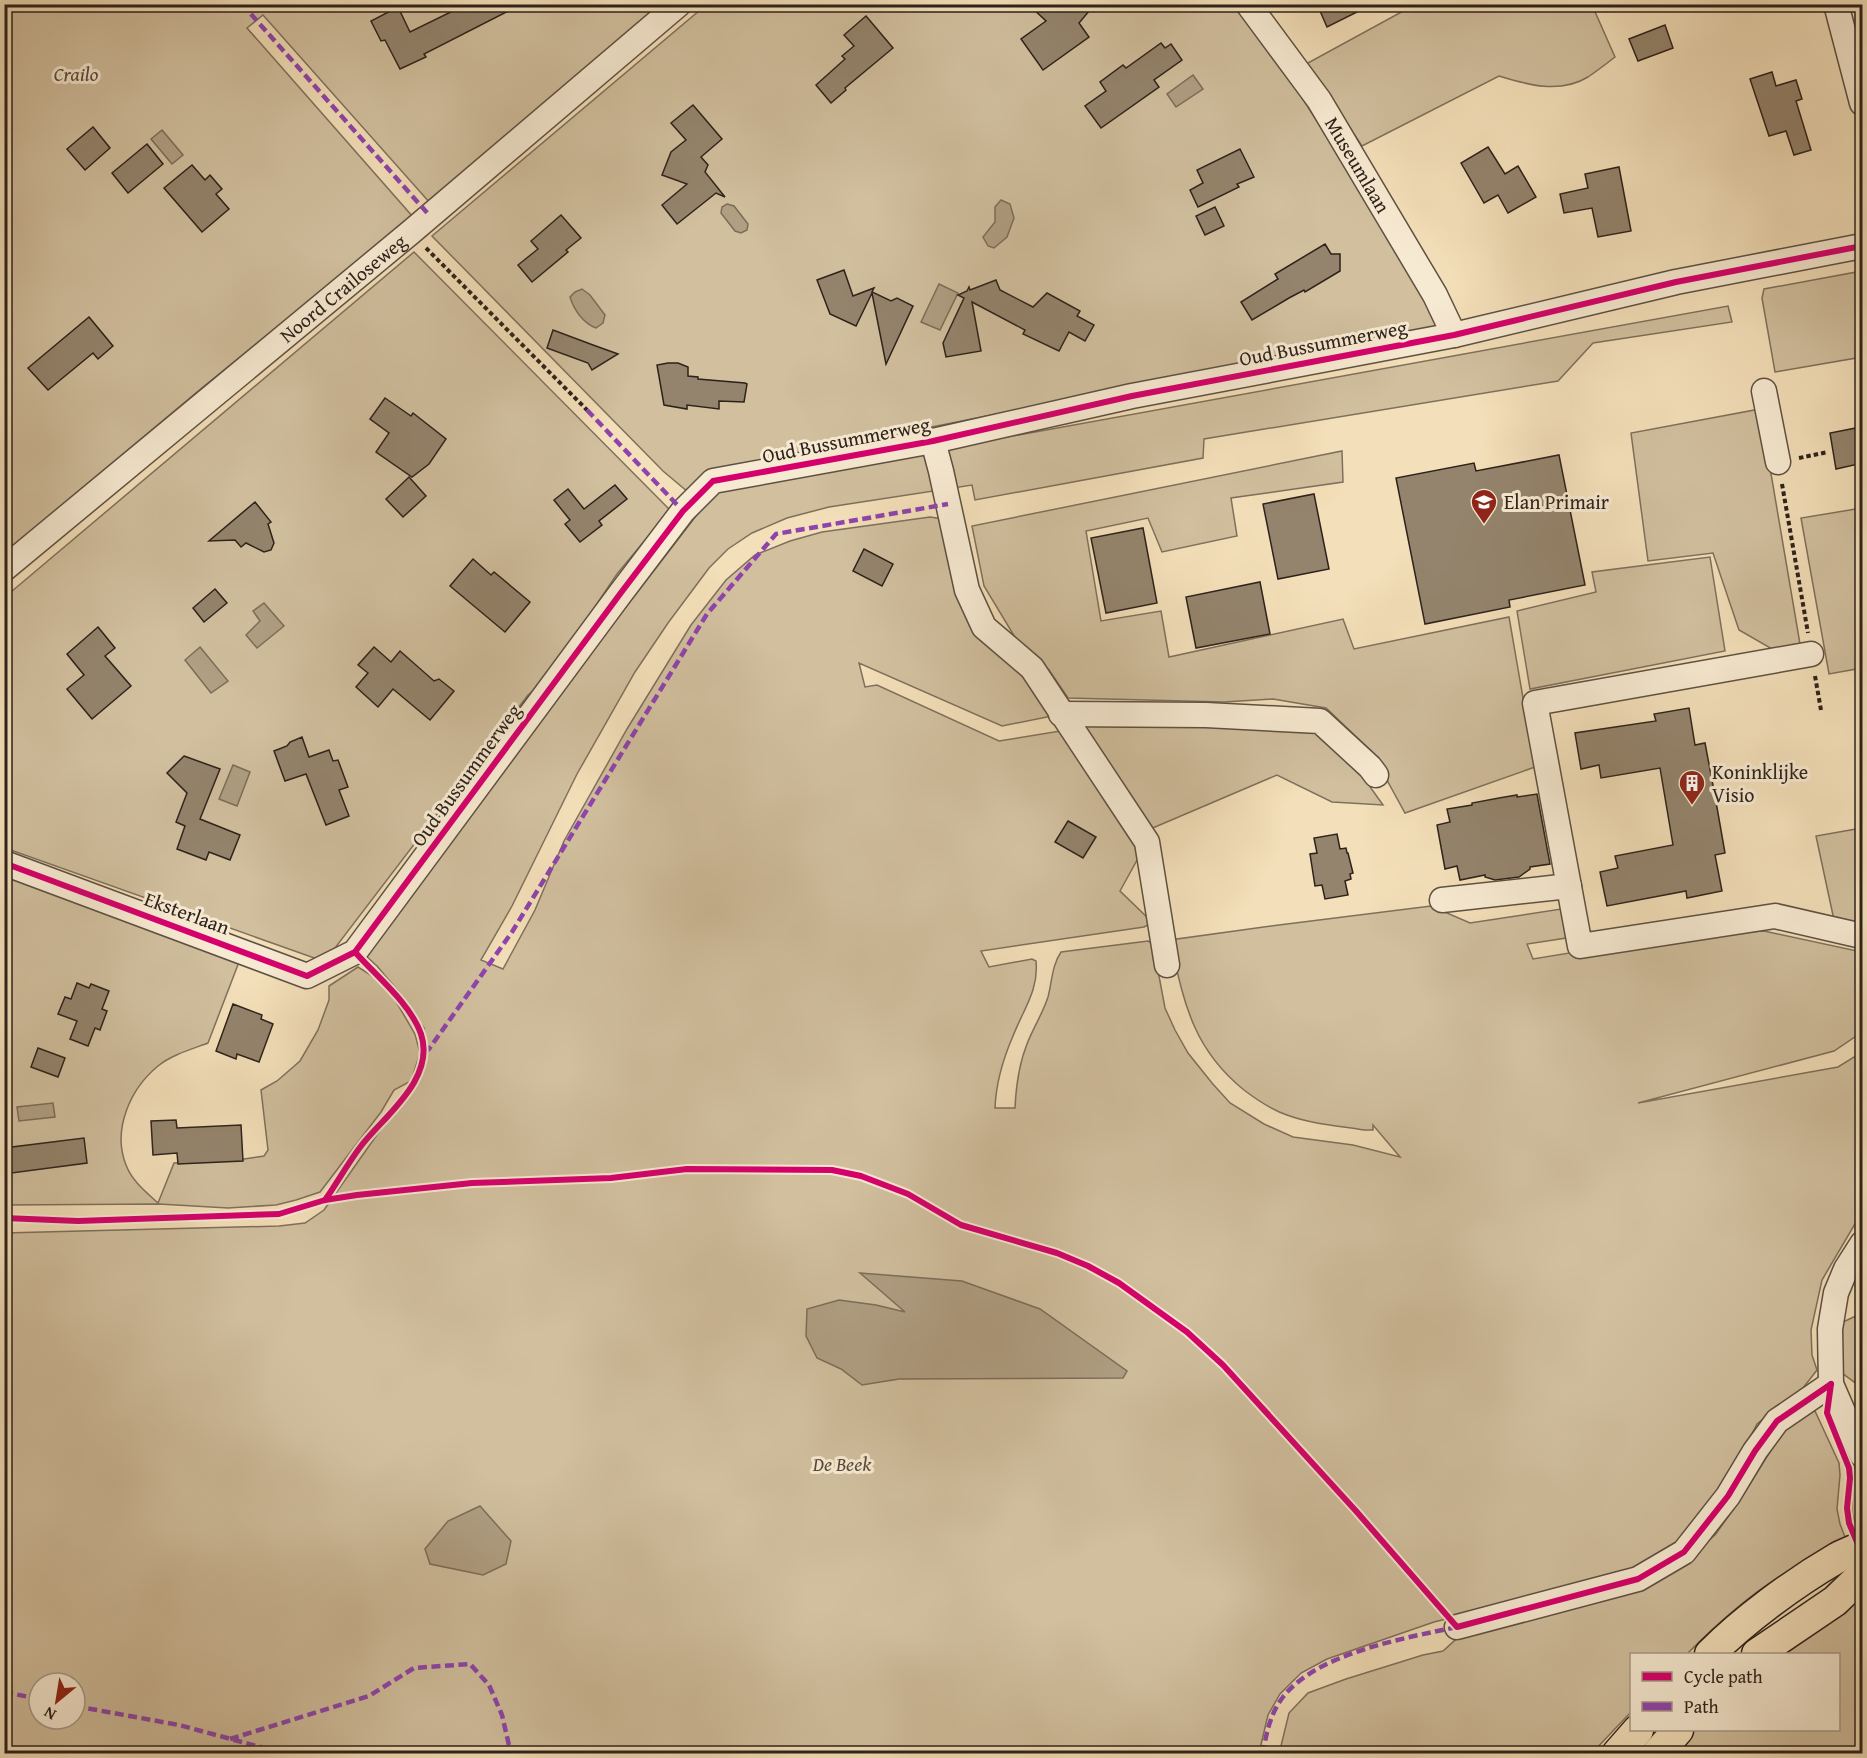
<svg xmlns="http://www.w3.org/2000/svg" width="1867" height="1758" font-family="'Gentium Book Plus',serif">
<style>
.green{fill:#d1bf9e;stroke:#7f705c;stroke-width:1.5;fill-rule:evenodd}
.water{fill:#b09f83;stroke:#7c6d59;stroke-width:1.5}
.building{fill:#94846d;stroke:#2d221b;stroke-width:1.5}
.lines{fill:none;stroke-linecap:round;stroke-linejoin:round}
.minor-casing{stroke:#5e5142;stroke-width:27}
.major-casing{stroke:#2d221b;stroke-width:33}
.path{stroke:#2d221b;stroke-width:4;stroke-dasharray:4.5 3;stroke-linecap:butt}
.minor{stroke:#f7ead2;stroke-width:24}
.major{stroke:#f3dfb9;stroke-width:30}
.quiet{stroke:#8e44ad;stroke-width:4.5;stroke-dasharray:9 4.5;stroke-linecap:butt}
.cycleway-casing{stroke:#f7ead2;stroke-width:10}
.cycleway{stroke:#d6006c;stroke-width:6}
.labels{text-anchor:middle;stroke-width:6;stroke-linejoin:round;paint-order:stroke}
.park-label{font-size:20px;font-style:italic;fill:#56493c;stroke:#f7ead2}
.street-label{font-size:20px;fill:#2d221b;stroke:#f7ead2}
.poi-label{font-size:20px;fill:#2d221b;stroke:#f7ead2;text-anchor:start}
</style>
<rect width="100%" height="100%" fill="#f3dfb9"/>
<filter id="stains"><feTurbulence type="fractalNoise" baseFrequency=".00333" numOctaves="4"/><feColorMatrix values="0 0 0 0 .2 0 0 0 0 .09 0 0 0 0 .02 0 0 0 .5 -.17"/></filter>
<radialGradient id="worn" r=".72"><stop offset=".6" stop-color="#630" stop-opacity="0"/><stop offset="1" stop-color="#630" stop-opacity=".3"/></radialGradient>
<!-- green -->
<g class="green">
<path d="M1416,4L1592,5L1615,57C1606,64 1597,71 1588,77C1560,94 1528,85 1499,76L1362,146L1306,64Z"/>
<polygon points="5,5 665,5 430,203 263,15 247,28 413,217 203,387 5,553"/>
<polygon points="706,5 1234,5 1283,68 1421,284 1443,325 710,471 688,492 663,471 432,236"/>
<polygon points="1854,5 1862,5 1862,38"/>
<polygon points="414,252 670,510 617,574 544,682 528,695 332,952 317,959 5,848 5,597"/>
<polygon points="1862,271 1862,357 1775,372 1762,298 1764,289"/>
<path d="M1728,306L1732,322L1593,343L1558,381L1204,439L1203,458L975,500L972,485L829,507L787,518L752,533L728,549L709,568L668,623L635,672L577,774L512,906L481,960L503,969L535,910L564,841L627,729L691,625L726,580L755,555L790,541L822,532L930,517L943,519L975,633L991,649L1023,673L1052,716L1002,726L859,663L865,687L877,685L999,741L1060,731L1142,851L1120,891L1151,921L1152,923L1144,927L981,951L989,967L1032,959L1036,961C1039,990 1023,1010 1013,1036C1003,1059 996,1083 995,1108H1015C1016,1086 1019,1064 1027,1044C1033,1028 1043,1013 1048,997C1052,982 1052,965 1061,952L1148,941L1153,944L1165,1008L1175,1030L1188,1053L1212,1083L1230,1103L1264,1124L1293,1137L1353,1145L1400,1157L1373,1125V1130H1364C1339,1126 1311,1124 1287,1115C1270,1109 1257,1100 1244,1090C1192,1048 1184,1002 1170,940L1271,926L1431,906L1470,923L1561,909L1566,938L1527,944L1533,959L1674,936L1764,931L1862,952V1032L1834,1051L1638,1103L1838,1067L1862,1052V1212L1822,1280L1811,1330L1812,1355L1817,1370L1803,1388L1757,1424L1739,1459L1707,1506L1682,1537L1651,1564L1557,1592L1434,1622L1327,1659L1301,1673L1280,1694L1268,1715L1259,1753H5L4,1233L279,1226L305,1223L324,1210L381,1129L409,1096L422,1074L427,1055L424,1028L403,997L377,966L365,955L387,918L716,490ZM39,1683H75V1719H39Z"/>
<polygon points="1760,409 1800,644 1772,649 1739,630 1713,553 1648,561 1631,433"/>
<polygon points="1342,451 1343,482 1231,498 1237,536 1162,552 1148,518 1086,531 1101,621 1161,611 1169,657 1343,619 1354,649 1509,617 1535,767 1405,813 1371,751 1326,708 1273,699 1224,702 1068,698 1049,670 1016,639 984,586 972,526"/>
<polygon points="1862,508 1862,668 1829,674 1801,518"/>
<polygon points="1710,557 1725,651 1530,689 1517,611 1596,592 1592,572"/>
<polygon points="1091,723 1318,730 1351,760 1383,805 1332,802 1277,775 1148,830 1084,734 1085,727"/>
<polygon points="1862,828 1862,926 1834,920 1816,836"/>
<path d="M4,876L239,962L208,1043C192,1049 171,1055 158,1066C130,1089 112,1130 126,1165C132,1181 146,1192 158,1203L174,1163L244,1159L264,1156L268,1150L261,1090L277,1081L300,1061L318,1030L329,1000V986L358,967L377,979L394,998L415,1034L420,1053L411,1081L394,1090L381,1112L320,1192L296,1200L276,1205L228,1208L159,1204L5,1205Z"/>
<polygon points="1862,1313 1862,1397 1858,1385 1842,1373 1841,1323"/>
<path d="M1815,1411L1839,1463L1840,1475L1837,1509L1840,1524L1847,1542C1823,1553 1799,1564 1776,1579C1743,1600 1715,1626 1687,1654H1632L1631,1712L1592,1753L1279,1754L1289,1713L1308,1693L1346,1679L1423,1655L1443,1651L1465,1631L1686,1559L1715,1535L1740,1500L1786,1426L1805,1413Z"/>
<path d="M1856,1465L1862,1480V1530L1859,1535C1846,1506 1854,1496 1854,1467Z"/>
<polygon points="1862,1586 1862,1753 1671,1754 1692,1730 1838,1730 1838,1654 1772,1654"/>
</g>
<!-- water -->
<g class="water">
<polygon points="1193,75 1203,89 1176,107 1167,94"/>
<polygon points="162,130 183,155 172,164 151,139"/>
<polygon points="1001,200 1010,204 1014,218 1007,237 994,248 988,246 983,237 995,222 995,207"/>
<polygon points="727,204 734,206 748,224 747,230 741,233 735,231 721,213 722,207"/>
<polygon points="939,284 958,293 940,330 921,322"/>
<path d="M582,289L590,295L605,315L603,323L596,328C583,323 574,310 570,297L575,292Z"/>
<polygon points="264,603 284,626 257,648 246,635 260,621 253,611"/>
<polygon points="200,647 228,681 211,693 185,660"/>
<polygon points="233,765 250,772 237,806 219,799"/>
<polygon points="53,1103 55,1117 19,1121 17,1107"/>
<polygon points="860,1273 962,1281 1040,1309 1127,1371 1123,1378 899,1379 862,1385 841,1369 817,1358 806,1336 807,1309 839,1300 876,1305 905,1312"/>
<polygon points="480,1506 511,1541 506,1564 483,1575 430,1564 425,1549 448,1521"/>
</g>
<!-- building -->
<g class="building">
<polygon points="467,4 522,4 424,54 426,57 400,69 385,40 381,41 371,21 398,7 410,32"/>
<polygon points="1028,4 1095,4 1079,23 1089,37 1043,70 1021,39 1046,21"/>
<polygon points="1317,4 1373,4 1327,27"/>
<polygon points="866,16 893,48 845,88 846,90 831,103 816,85 845,59 842,56 854,46 844,35"/>
<polygon points="1665,25 1673,48 1638,61 1629,39"/>
<polygon points="1161,43 1165,48 1171,44 1182,60 1154,80 1159,87 1101,128 1085,106 1106,91 1100,82 1123,65 1126,68"/>
<polygon points="1772,72 1776,86 1796,80 1802,99 1796,101 1811,150 1794,155 1786,131 1769,136 1750,79"/>
<polygon points="693,105 722,139 701,157 708,165 705,172 725,197 716,193 677,224 662,205 687,184 662,175 671,152 686,140 671,123"/>
<polygon points="93,127 110,148 85,170 67,149"/>
<polygon points="147,144 163,164 128,193 112,173"/>
<polygon points="1488,147 1505,174 1518,166 1536,197 1508,213 1498,195 1484,203 1461,163"/>
<polygon points="1240,149 1254,177 1237,184 1239,187 1198,207 1190,190 1203,183 1197,170"/>
<polygon points="192,165 205,180 210,175 222,189 216,194 229,209 202,232 164,188"/>
<polygon points="1619,167 1631,231 1598,237 1592,208 1564,213 1560,194 1588,188 1585,174"/>
<polygon points="1215,207 1224,226 1205,235 1196,216"/>
<polygon points="561,215 581,238 566,250 568,252 532,282 518,265 538,249 531,241"/>
<polygon points="1325,244 1331,254 1340,254 1340,271 1305,292 1304,290 1289,298 1252,320 1241,302 1278,279 1275,274"/>
<polygon points="844,270 853,296 874,288 872,292 891,301 897,298 913,306 886,364 872,293 856,326 830,314 817,280"/>
<polygon points="996,280 1000,290 1033,307 1047,293 1080,311 1077,316 1094,325 1085,341 1069,332 1059,351 1023,334 1025,330 972,302 981,351 946,357 943,343 964,298 958,295 967,291 969,287 970,290"/>
<polygon points="89,317 113,346 98,359 93,353 48,390 28,368"/>
<polygon points="553,330 593,345 618,354 592,370 588,363 547,348"/>
<polygon points="668,363 678,363 688,367 688,376 698,377 698,379 745,383 747,384 744,402 719,401 719,409 687,405 687,409 664,405 657,365"/>
<polygon points="385,398 411,416 413,413 446,439 429,464 412,477 376,452 389,433 370,419"/>
<polygon points="1856,428 1857,435 1863,434 1863,463 1836,469 1830,433"/>
<polygon points="1559,455 1585,585 1509,600 1510,607 1425,624 1396,478 1474,463 1476,471"/>
<polygon points="409,477 426,496 403,517 386,499"/>
<polygon points="615,485 627,499 599,521 602,525 580,542 565,524 570,520 554,500 568,489 584,509"/>
<polygon points="1314,494 1329,569 1278,579 1263,504"/>
<polygon points="255,502 271,522 268,524 274,543 271,550 264,552 246,543 241,547 235,540 209,541"/>
<polygon points="1143,528 1157,603 1106,613 1091,538"/>
<polygon points="864,549 893,564 882,586 853,571"/>
<polygon points="473,559 491,575 494,572 530,602 505,632 450,586"/>
<polygon points="1260,582 1270,634 1196,648 1186,597"/>
<polygon points="215,589 227,603 204,622 193,608"/>
<polygon points="98,627 115,648 105,656 131,686 92,719 67,689 84,675 67,654"/>
<polygon points="374,647 391,662 400,651 434,681 439,679 454,691 430,720 393,689 378,707 356,687 368,673 358,665"/>
<polygon points="1689,708 1695,745 1705,743 1715,796 1725,853 1715,855 1722,891 1687,898 1686,891 1607,906 1600,872 1618,868 1615,856 1673,845 1660,768 1601,778 1599,765 1581,769 1575,733 1656,721 1654,714"/>
<polygon points="302,737 309,757 329,750 333,761 338,760 348,787 339,790 349,816 326,825 306,774 285,781 274,751 287,746 290,742"/>
<polygon points="184,756 220,769 200,819 240,835 230,860 209,852 206,860 177,849 185,826 176,822 187,793 167,773"/>
<polygon points="1537,794 1550,864 1530,867 1530,869 1519,877 1495,880 1485,877 1485,875 1460,880 1457,866 1445,869 1437,825 1450,822 1447,809 1472,805 1472,803 1499,798 1517,795 1517,797"/>
<polygon points="1068,821 1096,837 1083,858 1055,842"/>
<polygon points="1337,834 1340,849 1346,848 1347,853 1348,853 1353,873 1350,874 1351,879 1345,881 1348,895 1325,899 1322,885 1315,886 1310,854 1317,853 1314,838"/>
<polygon points="77,983 89,988 91,984 109,991 102,1009 107,1011 100,1030 95,1028 88,1046 70,1039 77,1021 58,1014 65,997 71,999"/>
<polygon points="233,1004 262,1015 261,1019 273,1024 259,1062 237,1054 236,1059 216,1051"/>
<polygon points="38,1048 65,1058 58,1077 31,1067"/>
<polygon points="176,1120 177,1128 241,1125 243,1161 178,1164 177,1153 153,1155 151,1121"/>
<polygon points="84,1138 87,1163 4,1174 4,1148"/>
</g>
<g class="lines">
<!-- minor casing -->
<g class="minor-casing">
<g id="minor">
<path id="s1" d="M1248,4L1319,100L1435,295L1454,335"/>
<polyline points="1836,4 1862,103"/>
<polyline points="1764,391 1778,462"/>
<polyline points="933,441 941,471 967,590 984,627 1032,668 1147,842 1167,965"/>
<path id="s2" d="M4,569L411,232L679,4"/>
<polyline points="1811,654 1535,703 1580,946 1775,916 1862,936"/>
<polyline points="1061,714 1206,715 1320,721 1370,767 1376,775"/>
<polyline points="4,863 307,976 355,952 620,594 683,511 713,481 933,441 1132,396 1454,335 1676,282 1862,246"/>
<polyline points="1442,900 1569,886"/>
<polyline points="1862,1244 1846,1269 1836,1293 1830,1329 1831,1384 1862,1455"/>
<polyline points="1457,1627 1638,1579 1684,1552 1728,1496 1755,1451 1777,1421 1831,1384"/>
</g>
</g>
<!-- major casing -->
<g class="major-casing">
<g id="major">
<path d="M1710,1654C1745,1619 1794,1583 1837,1558C1845,1553 1854,1551 1862,1546"/>
<polyline points="1757,1654 1835,1601 1862,1575"/>
<polyline points="1617,1754 1638,1730"/>
<polyline points="1657,1754 1678,1730"/>
</g>
</g>
<!-- path -->
<g class="path">
<polyline points="426,248 587,410"/>
<polyline points="1799,458 1828,452"/>
<polyline points="1782,484 1808,633"/>
<polyline points="1815,676 1821,710"/>
</g>
<!-- minor -->
<use href="#minor" class="minor"/>
<!-- major -->
<use href="#major" class="major"/>
<!-- quiet -->
<g class="quiet">
<polyline points="242,4 430,216"/>
<polyline points="587,410 683,511"/>
<polyline points="424,1052 429,1049 512,932 707,614 776,534 948,504"/>
<polyline points="4,1692 39,1699"/>
<polyline points="75,1706 179,1725 286,1754"/>
<polyline points="230,1739 369,1696 414,1668 470,1664 489,1685 502,1715 511,1754"/>
<path d="M1263,1754C1266,1734 1270,1714 1283,1697C1317,1653 1405,1638 1457,1627"/>
</g>
<!-- cycleway casing -->
<g class="cycleway-casing">
<g id="cycleway">
<polyline points="4,863 307,976 355,952 620,594 683,511 713,481 933,441 1132,396 1454,335 1676,282 1862,246"/>
<path d="M325,1200C337,1183 348,1163 361,1146C384,1116 436,1079 421,1034C410,1003 376,976 355,952"/>
<polyline points="4,1218 78,1221 279,1214 325,1200 357,1195 472,1183 611,1178 687,1169 832,1170 861,1176 908,1194 961,1225 1057,1253 1088,1266 1119,1283 1187,1332 1223,1365 1356,1511 1457,1627 1638,1579 1684,1552 1728,1496 1755,1451 1777,1421 1831,1384"/>
<polyline points="1831,1384 1827,1413 1849,1468 1850,1478 1847,1508 1849,1523 1862,1554"/>
</g>
</g>
<!-- cycleway -->
<use href="#cycleway" class="cycleway"/>
</g>
<!-- icons -->
<defs>
<g id="school-pin" transform="scale(1.35)"><path d="M0 17L-7.5 6A9.5 9.5 0 1 1 7.5 6Z" fill="#8f2418" stroke="#f7ead2"/><path d="M0-5L7-2L0 1L-7-2ZM-4 1L0 2.5L4 1V4Q0 6-4 4Z" fill="#fff"/></g>
<g id="building-pin" transform="scale(1.35)"><path d="M0 17L-7.5 6A9.5 9.5 0 1 1 7.5 6Z" fill="#8f2418" stroke="#f7ead2"/><path d="M-4-6H4V6H1V3H-1V6H-4ZM-2.5-4.3h1.7v1.8h-1.7ZM.8-4.3h1.7v1.8H.8ZM-2.5-1h1.7V.8h-1.7ZM.8-1h1.7V.8H.8Z" fill="#fff"/></g>
</defs>
<g fill-rule="evenodd">
<use href="#school-pin" x="1484" y="502"/>
<use href="#building-pin" x="1692" y="783"/>
</g>
<g class="labels">
<!-- park labels -->
<g class="park-label">
<text x="76" y="81">Crailo</text>
<text x="842" y="1471">De Beek</text>
</g>
<!-- street labels -->
<g class="street-label">
<text dy="7" stroke="none"><textPath href="#s1" startOffset="195">Museumlaan</textPath></text>
<text dy="7" stroke="none"><textPath href="#s2" startOffset="440">Noord Crailoseweg</textPath></text>
<text transform="translate(1323 343) rotate(-11)" y="7">Oud Bussummerweg</text>
<text transform="translate(846 440) rotate(-11)" y="7">Oud Bussummerweg</text>
<text transform="translate(466 775) rotate(-54)" y="7">Oud Bussummerweg</text>
<text transform="translate(187 913) rotate(20)" y="7">Eksterlaan</text>
</g>
<!-- poi labels -->
<g class="poi-label">
<text x="1504" y="509">Elan Primair</text>
<text x="1712" y="779">Koninklijke<tspan x="1712" dy="23">Visio</tspan></text>
</g>
</g>
<!-- margin -->
<rect width="1867" height="1758" fill="none" stroke="#f3dfb9" stroke-width="24"/>
<rect x="6" y="6" width="1855" height="1746" fill="none" stroke="#2d221b" stroke-width="3"/>
<rect x="12" y="12" width="1843" height="1734" fill="none" stroke="#2d221b" stroke-width="1.5"/>
<!-- legend -->
<rect x="1630" y="1653" width="210" height="78" fill="#f7ead2" stroke="#a69a89" stroke-width="1.5"/>
<rect x="1642" y="1672" width="30" height="9" fill="#d6006c" stroke="#a69a89" stroke-width="1.5"/>
<text x="1684" y="1683" font-size="18" fill="#2d221b">Cycle path</text>
<rect x="1642" y="1702" width="30" height="9" fill="#8e44ad" stroke="#a69a89" stroke-width="1.5"/>
<text x="1684" y="1713" font-size="18" fill="#2d221b">Path</text>
<!-- north arrow -->
<g transform="translate(57 1701) rotate(210)"><circle r="28" fill="#f7ead2" stroke="#a69a89" stroke-width="1.5"/>
<path d="M0-4.5L10 22L0 15L-10 22Z" fill="#8f2418"/>
<text y="-9" font-size="16" font-weight="bold" text-anchor="middle" fill="#2d221b">N</text>
</g>
<rect width="100%" height="100%" filter="url(#stains)"/>
<rect width="100%" height="100%" fill="url(#worn)"/>
</svg>
